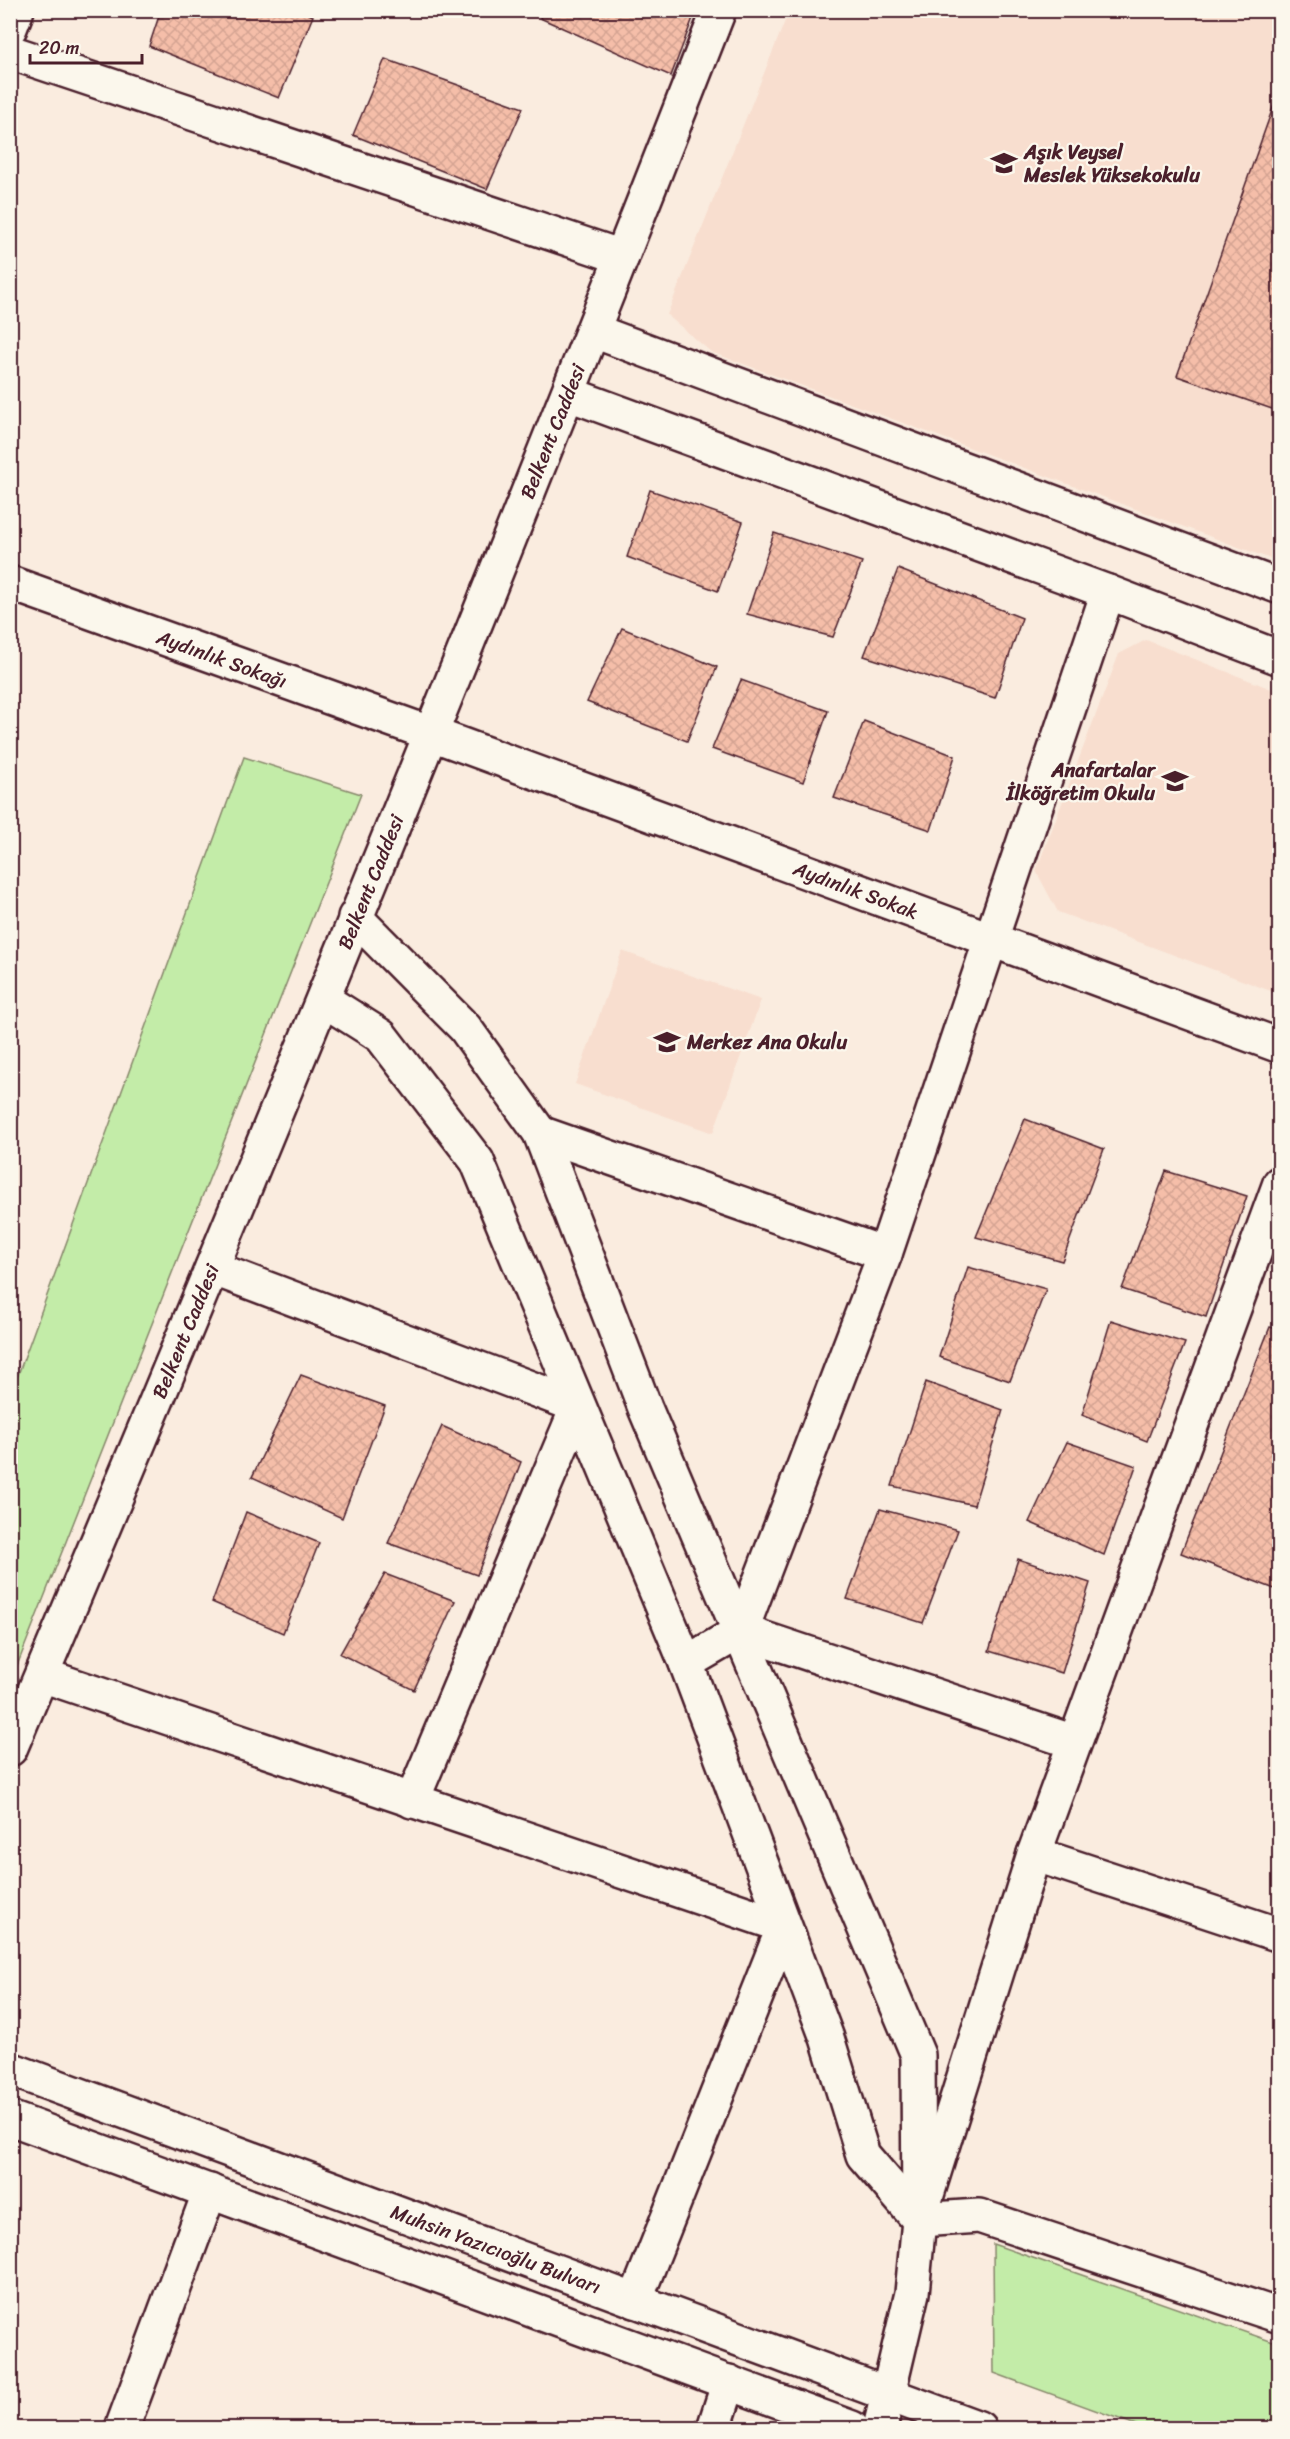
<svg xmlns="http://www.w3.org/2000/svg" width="1290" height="2439" font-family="Sriracha,sans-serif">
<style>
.built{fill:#f8decf}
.green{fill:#c3eca8;stroke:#86866a;stroke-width:1.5}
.building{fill:url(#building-cross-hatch);stroke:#4a1f2b;stroke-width:1.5}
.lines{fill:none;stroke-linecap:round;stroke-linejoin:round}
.minor-casing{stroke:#4a1f2b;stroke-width:38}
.tertiary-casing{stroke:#4a1f2b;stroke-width:38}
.secondary-casing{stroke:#4a1f2b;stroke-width:38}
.minor{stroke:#fbf7ec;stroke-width:33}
.tertiary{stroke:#fbf7ec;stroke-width:33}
.secondary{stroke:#fbf7ec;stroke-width:33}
.labels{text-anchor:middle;stroke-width:4.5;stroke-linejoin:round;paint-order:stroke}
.poi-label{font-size:20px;font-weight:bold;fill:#4a1f2b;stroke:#fbf7ec;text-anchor:start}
.street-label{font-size:20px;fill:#4a1f2b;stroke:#fbf7ec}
</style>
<defs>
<pattern id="building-cross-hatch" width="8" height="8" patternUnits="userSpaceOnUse" patternTransform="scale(1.5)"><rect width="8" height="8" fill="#f5bea9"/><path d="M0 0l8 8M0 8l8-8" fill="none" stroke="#d4a392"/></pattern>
</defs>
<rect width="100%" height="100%" fill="#faecdf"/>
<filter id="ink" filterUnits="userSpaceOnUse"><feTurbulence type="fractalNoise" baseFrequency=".0167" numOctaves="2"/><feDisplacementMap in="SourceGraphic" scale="12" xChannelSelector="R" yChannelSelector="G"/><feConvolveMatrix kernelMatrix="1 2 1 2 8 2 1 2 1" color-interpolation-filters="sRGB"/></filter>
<g filter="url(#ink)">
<!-- built -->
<g class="built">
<polygon points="789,11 1279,11 1279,562 711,352 667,315"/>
<polygon points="1146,640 1279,692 1279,994 1058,912 1036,871 1119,654"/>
<polygon points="622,951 761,1000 713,1133 575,1084"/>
</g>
<!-- green -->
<g class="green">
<polygon points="244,757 361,794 11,1681 11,1394"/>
<polygon points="993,2244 1279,2344 1279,2428 1144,2428 994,2373"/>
</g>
<!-- building -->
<g class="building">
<polygon points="161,10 300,10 313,16 279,98 149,46"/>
<polygon points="542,10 696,10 671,76 540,18"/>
<polygon points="385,59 523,108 487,189 353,135"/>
<polygon points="1280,88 1280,397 1275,410 1177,376"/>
<polygon points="650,490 743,522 718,591 627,557"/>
<polygon points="774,533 862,562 833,637 747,614"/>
<polygon points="898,569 1022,618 995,698 864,656"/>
<polygon points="622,628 717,667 687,741 587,702"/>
<polygon points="741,680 828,711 803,782 712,749"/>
<polygon points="864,721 955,756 931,830 834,798"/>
<polygon points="1025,1119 1104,1149 1062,1261 976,1237"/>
<polygon points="1166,1171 1247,1196 1206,1317 1122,1289"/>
<polygon points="968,1267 1046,1289 1010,1381 939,1357"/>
<polygon points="1111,1320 1185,1343 1147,1441 1082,1415"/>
<polygon points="1270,1327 1280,1330 1280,1591 1181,1553"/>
<polygon points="301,1375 385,1406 342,1518 252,1477"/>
<polygon points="926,1382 1003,1410 974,1505 892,1486"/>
<polygon points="442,1426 521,1462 477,1575 388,1543"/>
<polygon points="1067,1442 1136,1466 1104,1555 1029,1522"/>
<polygon points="880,1509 958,1530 923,1623 847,1599"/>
<polygon points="246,1512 319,1543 283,1633 212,1602"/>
<polygon points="1018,1559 1090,1583 1062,1673 989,1651"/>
<polygon points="385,1574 455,1601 414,1690 340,1654"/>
</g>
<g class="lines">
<!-- minor casing -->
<g class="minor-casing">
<g id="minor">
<polyline points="10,28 17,10"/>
<polyline points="10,52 622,257"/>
<path id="s1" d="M10,583L432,734L1280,1046"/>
<polyline points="355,917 465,1028 540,1133 645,1408 918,2055 919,2220"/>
<polyline points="324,1000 381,1036 477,1161 686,1663 827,2038 863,2155 919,2220"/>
<polyline points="540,1133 885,1254"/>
<polyline points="212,1268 578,1406 412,1801"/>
<polyline points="741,1631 1074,1742"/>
<polyline points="686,1663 741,1631 885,1254 1108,592"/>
<polyline points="42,1675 784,1926 635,2301"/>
<polyline points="1034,1854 1280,1935"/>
<polyline points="919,2220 979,2216 1280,2316"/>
<polyline points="122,2428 210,2191"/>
<polyline points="714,2428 729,2382"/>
<polyline points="880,2428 912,2293 919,2220 1034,1854 1280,1183"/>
</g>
</g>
<!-- tertiary casing -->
<g class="tertiary-casing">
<g id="tertiary">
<polyline points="594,331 1280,587"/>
<polyline points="569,394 1108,592 1280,658"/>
<path id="s2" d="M10,1749C254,1173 491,593 719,10"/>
</g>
</g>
<!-- secondary casing -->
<g class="secondary-casing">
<g id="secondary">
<path id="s3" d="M10,2069L979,2428"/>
<polyline points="10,2118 852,2428"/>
</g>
</g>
<!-- minor -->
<use href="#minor" class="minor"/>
<!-- tertiary -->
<use href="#tertiary" class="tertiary"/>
<!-- secondary -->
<use href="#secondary" class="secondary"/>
</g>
</g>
<!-- icons -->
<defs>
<g id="university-bare" transform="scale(2.07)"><path d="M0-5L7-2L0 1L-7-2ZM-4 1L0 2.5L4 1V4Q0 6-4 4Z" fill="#4a1f2b" stroke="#fbf7ec" stroke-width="2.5" paint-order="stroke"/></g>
<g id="school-bare" transform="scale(2.07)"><path d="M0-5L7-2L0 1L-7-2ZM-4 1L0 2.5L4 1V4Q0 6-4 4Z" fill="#4a1f2b" stroke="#fbf7ec" stroke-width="2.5" paint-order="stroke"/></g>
</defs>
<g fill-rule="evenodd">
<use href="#university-bare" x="1004" y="163"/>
<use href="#school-bare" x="1175" y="781"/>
<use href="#school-bare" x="667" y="1042"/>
</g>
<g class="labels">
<!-- poi labels -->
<g class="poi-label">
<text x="1024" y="159">Aşık Veysel<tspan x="1024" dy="23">Meslek Yüksekokulu</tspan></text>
<text x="1155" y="777" text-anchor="end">Anafartalar<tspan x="1155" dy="23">İlköğretim Okulu</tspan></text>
<text x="687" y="1049">Merkez Ana Okulu</text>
</g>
<!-- street labels -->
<g class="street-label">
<text dy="7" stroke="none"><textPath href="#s2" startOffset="1425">Belkent Caddesi</textPath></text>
<text dy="7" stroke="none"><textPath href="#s1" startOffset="225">Aydınlık Sokağı</textPath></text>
<text dy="7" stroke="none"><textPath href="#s2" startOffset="939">Belkent Caddesi</textPath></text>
<text dy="7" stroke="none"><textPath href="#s1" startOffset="900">Aydınlık Sokak</textPath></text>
<text dy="7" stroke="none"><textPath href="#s2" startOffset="453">Belkent Caddesi</textPath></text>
<text dy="7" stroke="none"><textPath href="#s3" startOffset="518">Muhsin Yazıcıoğlu Bulvarı</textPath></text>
</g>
</g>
<!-- margin -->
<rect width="1290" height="2439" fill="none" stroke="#fbf7ec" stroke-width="36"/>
<rect x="18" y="18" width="1254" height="2403" fill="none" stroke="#4a1f2b" stroke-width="2" filter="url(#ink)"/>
<!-- scale -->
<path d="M30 54v9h112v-9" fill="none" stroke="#4a1f2b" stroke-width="3"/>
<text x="39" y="54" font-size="18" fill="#4a1f2b" stroke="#fbf7ec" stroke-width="4.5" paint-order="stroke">20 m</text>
</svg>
